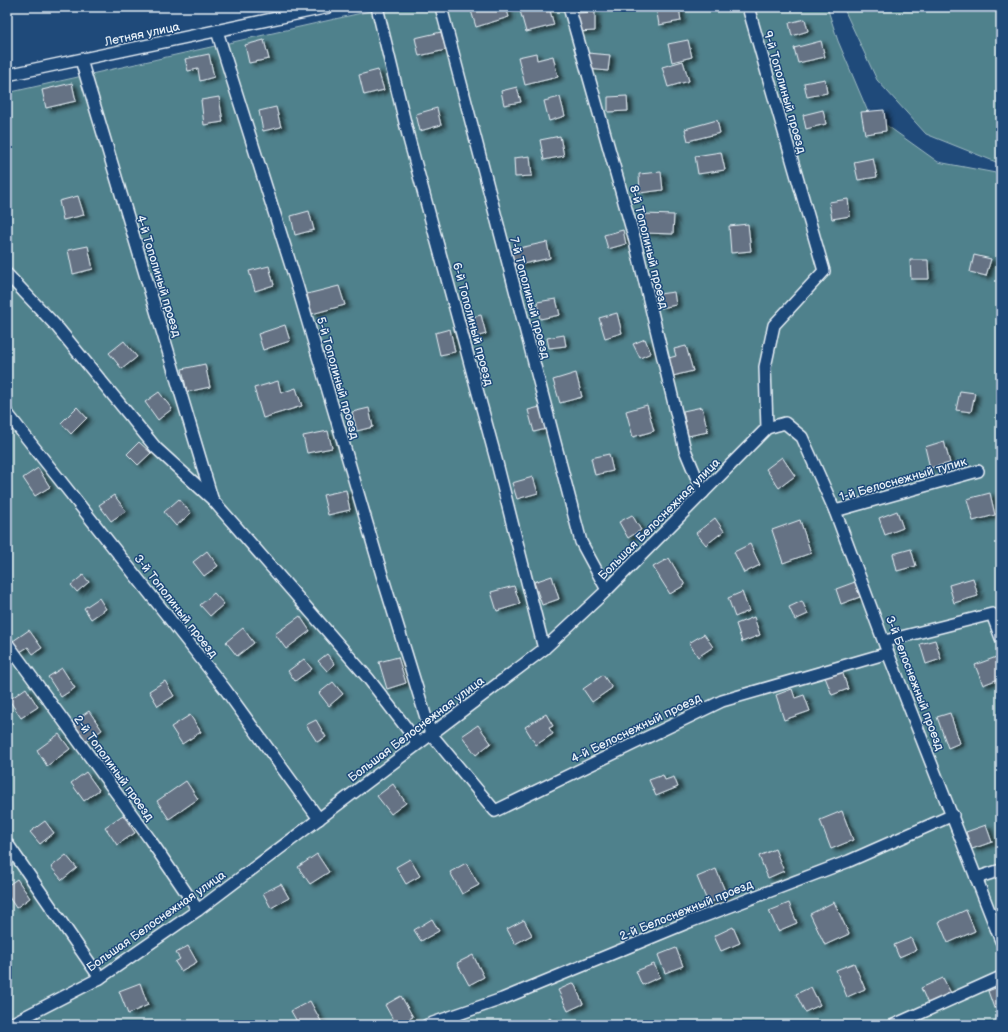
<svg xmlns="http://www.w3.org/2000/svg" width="1008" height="1032" font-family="'Balsamiq Sans',sans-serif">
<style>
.green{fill:#50818c;stroke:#9cb9c2}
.building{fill:#657284;stroke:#e8f1f8;filter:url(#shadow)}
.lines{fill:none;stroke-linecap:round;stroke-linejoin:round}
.lane-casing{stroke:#e8f1f8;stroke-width:14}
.lane{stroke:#1f4a7a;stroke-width:11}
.labels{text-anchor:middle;stroke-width:3;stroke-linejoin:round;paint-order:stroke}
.street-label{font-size:12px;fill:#e8f1f8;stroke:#1f4a7a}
</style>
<defs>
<filter id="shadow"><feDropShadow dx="4.5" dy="2.5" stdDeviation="2" flood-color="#0009"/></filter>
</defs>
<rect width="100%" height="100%" fill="#1f4a7a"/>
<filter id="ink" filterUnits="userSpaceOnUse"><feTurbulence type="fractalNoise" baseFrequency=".025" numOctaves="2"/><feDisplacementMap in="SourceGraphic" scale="8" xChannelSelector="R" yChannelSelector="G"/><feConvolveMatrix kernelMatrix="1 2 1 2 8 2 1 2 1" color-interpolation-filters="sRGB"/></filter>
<g filter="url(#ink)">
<!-- green -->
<g class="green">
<polygon points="388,7 827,7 838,41 868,112 938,162 1001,174 1001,1025 7,1025 7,93"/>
<polygon points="843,7 1001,7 1001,164 926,134 877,80"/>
</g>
<!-- building -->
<g class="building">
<polygon points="470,7 506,7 509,17 476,27"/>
<polygon points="519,7 549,7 554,25 526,32"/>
<polygon points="656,7 679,7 681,21 659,25"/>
<polygon points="595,12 595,31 577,32 576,13"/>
<polygon points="805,19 808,31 792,36 789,23"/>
<polygon points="441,32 446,50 419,56 415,38"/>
<polygon points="264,40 269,59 249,63 245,45"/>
<polygon points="688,40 692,57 672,62 668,44"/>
<polygon points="821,41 825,57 798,63 794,48"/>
<polygon points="536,53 537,60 553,56 558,77 525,85 518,57"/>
<polygon points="588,53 610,55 608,71 587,69"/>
<polygon points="209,54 214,77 200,81 198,69 188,71 185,59"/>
<polygon points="683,61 689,81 668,87 662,67"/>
<polygon points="378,70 384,90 364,95 359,75"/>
<polygon points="825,79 827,93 807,97 804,83"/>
<polygon points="72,83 76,101 46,108 42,90"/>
<polygon points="517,87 521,102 504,105 501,91"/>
<polygon points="627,96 628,111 608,112 608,97"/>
<polygon points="219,97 223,122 204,125 201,100"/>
<polygon points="560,97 565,116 549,121 544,101"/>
<polygon points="276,107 281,127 263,131 259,111"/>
<polygon points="437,108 441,125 420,131 416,114"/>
<polygon points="823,110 826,124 806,129 803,115"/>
<polygon points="884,110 886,131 865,134 861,112"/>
<polygon points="717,120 720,133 688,141 685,129"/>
<polygon points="560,136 564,156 544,160 540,140"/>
<polygon points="721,152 725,170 698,174 695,156"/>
<polygon points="530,156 532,176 515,177 514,158"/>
<polygon points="873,158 877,177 858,180 854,162"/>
<polygon points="661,172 663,190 640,193 639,174"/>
<polygon points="78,196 84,215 63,220 59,201"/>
<polygon points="848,199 850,216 832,219 829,202"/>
<polygon points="309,211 314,230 295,235 291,216"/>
<polygon points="644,214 674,215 673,234 644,233"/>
<polygon points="748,224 751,251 731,253 729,226"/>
<polygon points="623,230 626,244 608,249 604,235"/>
<polygon points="547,242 550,258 514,266 510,250"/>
<polygon points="88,246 93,269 73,274 68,250"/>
<polygon points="974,255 991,259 986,276 970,272"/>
<polygon points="910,260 928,260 929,279 911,279"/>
<polygon points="269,266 274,285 255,291 249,271"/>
<polygon points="339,286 345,305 312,314 307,294"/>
<polygon points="674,292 676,305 661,308 659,294"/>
<polygon points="556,299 560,315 540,319 537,302"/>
<polygon points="617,313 622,333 605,338 599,318"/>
<polygon points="481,315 486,334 469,339 464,319"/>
<polygon points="285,325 290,341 263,350 258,334"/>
<polygon points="450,329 455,352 440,355 435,333"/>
<polygon points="564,335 566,346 549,348 547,338"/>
<polygon points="645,339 651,353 640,358 633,344"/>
<polygon points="124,341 137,357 122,369 109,353"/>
<polygon points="686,346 693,371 669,377 665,359 676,356 674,349"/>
<polygon points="205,364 210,387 187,392 182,369"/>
<polygon points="576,373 582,397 560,403 553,380"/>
<polygon points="278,381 281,393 296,388 302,406 263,418 254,388"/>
<polygon points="960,391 975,393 971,412 956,410"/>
<polygon points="159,392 172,409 158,420 145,402"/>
<polygon points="647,405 654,431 633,437 626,411"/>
<polygon points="77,407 87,418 71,434 61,423"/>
<polygon points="540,407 546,429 534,432 528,410"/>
<polygon points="702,407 708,432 688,436 683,411"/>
<polygon points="369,408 373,427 357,431 352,412"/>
<polygon points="328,431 332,448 307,453 303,436"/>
<polygon points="944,441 950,463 930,468 925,447"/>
<polygon points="139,442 151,453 138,465 127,454"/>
<polygon points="609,454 613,471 595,475 591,458"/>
<polygon points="782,457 795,476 779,488 766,469"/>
<polygon points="38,468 50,487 35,496 23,478"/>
<polygon points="533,477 538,493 517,499 512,483"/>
<polygon points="346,490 350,510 328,515 323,495"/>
<polygon points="990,493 995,515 973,521 967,499"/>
<polygon points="114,495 126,511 111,521 99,505"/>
<polygon points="179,499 191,513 176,526 164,512"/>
<polygon points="897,511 903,528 885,535 879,518"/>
<polygon points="632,515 641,530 628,538 619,522"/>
<polygon points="715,518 724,531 706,545 696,533"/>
<polygon points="800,520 811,553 783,563 772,530"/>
<polygon points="750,544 760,565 744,573 734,552"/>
<polygon points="911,549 916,566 897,571 893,554"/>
<polygon points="207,551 218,566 204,576 193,562"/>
<polygon points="669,558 685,585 670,594 653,567"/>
<polygon points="83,575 89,582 77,592 71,585"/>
<polygon points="552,576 559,599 542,605 534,582"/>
<polygon points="973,578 978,596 954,603 949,585"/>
<polygon points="855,582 860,597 841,604 836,589"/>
<polygon points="514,586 520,604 497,611 491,592"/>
<polygon points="742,592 749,611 735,617 728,598"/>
<polygon points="214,593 224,604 210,616 200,605"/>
<polygon points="99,598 106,609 91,619 84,608"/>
<polygon points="802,601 808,614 795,620 789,607"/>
<polygon points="300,616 310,631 286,649 275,634"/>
<polygon points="754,617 760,635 742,642 736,624"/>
<polygon points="243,628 254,643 237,656 226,642"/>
<polygon points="29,630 42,648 33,654 28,647 20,652 13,641"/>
<polygon points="704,634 713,647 698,657 689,643"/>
<polygon points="935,640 941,659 926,664 920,644"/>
<polygon points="327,654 335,664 327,671 318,661"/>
<polygon points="999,656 1001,678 983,685 975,665"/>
<polygon points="398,657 406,683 387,689 379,662"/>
<polygon points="304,659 312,669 295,681 288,671"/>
<polygon points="62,668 75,688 61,697 48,677"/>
<polygon points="842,671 848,689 832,695 825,677"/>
<polygon points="603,675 612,688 592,702 583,689"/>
<polygon points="165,681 174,696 158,706 149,691"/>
<polygon points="333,682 343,694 329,706 319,693"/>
<polygon points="26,688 38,707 21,718 9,700"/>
<polygon points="792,689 795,698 804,695 810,711 784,720 776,695"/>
<polygon points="89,711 102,730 86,741 73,722"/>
<polygon points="950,713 960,743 948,748 937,717"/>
<polygon points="546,714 553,726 549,728 553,734 536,745 525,727"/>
<polygon points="190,715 201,732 182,744 171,727"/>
<polygon points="316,720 326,737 317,742 306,725"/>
<polygon points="478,725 491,743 476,755 462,736"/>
<polygon points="59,734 70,749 47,766 37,750"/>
<polygon points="86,772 99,790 84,801 71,783"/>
<polygon points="663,775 665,780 674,777 678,787 656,796 649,780"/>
<polygon points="186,781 198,799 169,819 157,801"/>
<polygon points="393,784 406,803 391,814 377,796"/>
<polygon points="842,811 853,840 831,849 820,820"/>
<polygon points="123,815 135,833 117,845 105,827"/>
<polygon points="45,821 54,833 40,844 30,832"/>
<polygon points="986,825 992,842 972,849 966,832"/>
<polygon points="775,849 784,871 768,878 759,856"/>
<polygon points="317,854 329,872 310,884 298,867"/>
<polygon points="66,855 77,868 62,880 51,867"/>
<polygon points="410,859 420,876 406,884 396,867"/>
<polygon points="466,863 479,885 462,894 450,872"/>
<polygon points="716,869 727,896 708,903 697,877"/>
<polygon points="17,879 30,898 16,908 7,894 7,886"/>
<polygon points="281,884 289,898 271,908 263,893"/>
<polygon points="834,902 849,934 825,945 810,914"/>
<polygon points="789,903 797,923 778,931 769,911"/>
<polygon points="966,910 975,931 948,943 939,922"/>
<polygon points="432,919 439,931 421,941 414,930"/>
<polygon points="524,920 532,935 515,944 507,929"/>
<polygon points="733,927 740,943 721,951 714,936"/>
<polygon points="911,938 916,950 899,957 894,945"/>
<polygon points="188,946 197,962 181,971 175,962 180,959 176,953"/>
<polygon points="676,948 683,966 665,973 658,955"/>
<polygon points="473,955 484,977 469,985 457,963"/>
<polygon points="854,963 865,989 847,997 836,970"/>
<polygon points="654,964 660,977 642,985 636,971"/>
<polygon points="943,978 951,993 928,1004 921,988"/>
<polygon points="140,983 148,1005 128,1014 119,991"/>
<polygon points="574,983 583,1004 568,1011 558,990"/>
<polygon points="1001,986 1001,1005 994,1008 988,991"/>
<polygon points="811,987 820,1005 805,1012 796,994"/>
<polygon points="401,996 413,1017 396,1025 385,1005"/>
<polygon points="310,1001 322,1023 318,1025 299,1025 291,1011"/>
<polygon points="550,1018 555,1025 541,1025"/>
<polygon points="45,1019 48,1025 32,1025"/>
</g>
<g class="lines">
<!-- lane casing -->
<g class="lane-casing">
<g id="lane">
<polyline points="377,7 409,139 497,463 544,649"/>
<polyline points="441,7 581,542 607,590"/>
<polyline points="569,7 634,237 685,450 703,493"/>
<polyline points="748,7 824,271 774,325 765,367 767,428"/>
<polyline points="217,31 297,285 382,575 431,734 495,811 722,701 888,653"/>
<polyline points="81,60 212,498"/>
<polyline points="7,75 329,7"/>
<polyline points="7,274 58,328 156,448 212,499 368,678 418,743"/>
<polyline points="7,413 225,689 319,819"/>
<polyline points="835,511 978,471"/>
<polyline points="885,641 992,614 1001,638"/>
<polyline points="7,643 149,838 198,910"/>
<polyline points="7,843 100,978"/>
<polyline points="976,878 1001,870"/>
<polyline points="9,1025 100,978 198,910 544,649 607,590 767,428 785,423 802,437 835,511 888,653 1001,941"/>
<polyline points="427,1025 502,999 689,922 849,861 953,815"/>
<polyline points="894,1025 1001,977"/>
</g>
</g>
<!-- lane -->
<use href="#lane" class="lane"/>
</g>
</g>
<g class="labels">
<!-- street labels -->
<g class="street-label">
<text transform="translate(142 34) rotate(-12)" y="4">Летняя улица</text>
<text transform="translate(785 92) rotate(74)" y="4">9-й Тополиный проезд</text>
<text transform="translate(649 247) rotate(76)" y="4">8-й Тополиный проезд</text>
<text transform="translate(159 276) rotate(73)" y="4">4-й Тополиный проезд</text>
<text transform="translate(530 298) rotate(75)" y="4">7-й Тополиный проезд</text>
<text transform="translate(473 324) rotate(75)" y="4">6-й Тополиный проезд</text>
<text transform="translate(338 378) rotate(74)" y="4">5-й Тополиный проезд</text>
<text transform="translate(903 479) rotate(-16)" y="4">1-й Белоснежный тупик</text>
<text transform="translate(659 519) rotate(-45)" y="4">Большая Белоснежная улица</text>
<text transform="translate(176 606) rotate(52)" y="4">3-й Тополиный проезд</text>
<text transform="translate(915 683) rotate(69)" y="4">3-й Белоснежный проезд</text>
<text transform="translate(636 728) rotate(-26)" y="4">4-й Белоснежный проезд</text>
<text transform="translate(416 729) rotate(-37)" y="4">Большая Белоснежная улица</text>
<text transform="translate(114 768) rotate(54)" y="4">2-й Тополиный проезд</text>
<text transform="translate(686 910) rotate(-22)" y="4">2-й Белоснежный проезд</text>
<text transform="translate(156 921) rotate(-35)" y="4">Большая Белоснежная улица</text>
</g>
</g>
<!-- margin -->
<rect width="1008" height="1032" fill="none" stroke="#1f4a7a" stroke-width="24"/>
<rect x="12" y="12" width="984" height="1008" fill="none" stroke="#e8f1f8" stroke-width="1.5" filter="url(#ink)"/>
</svg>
